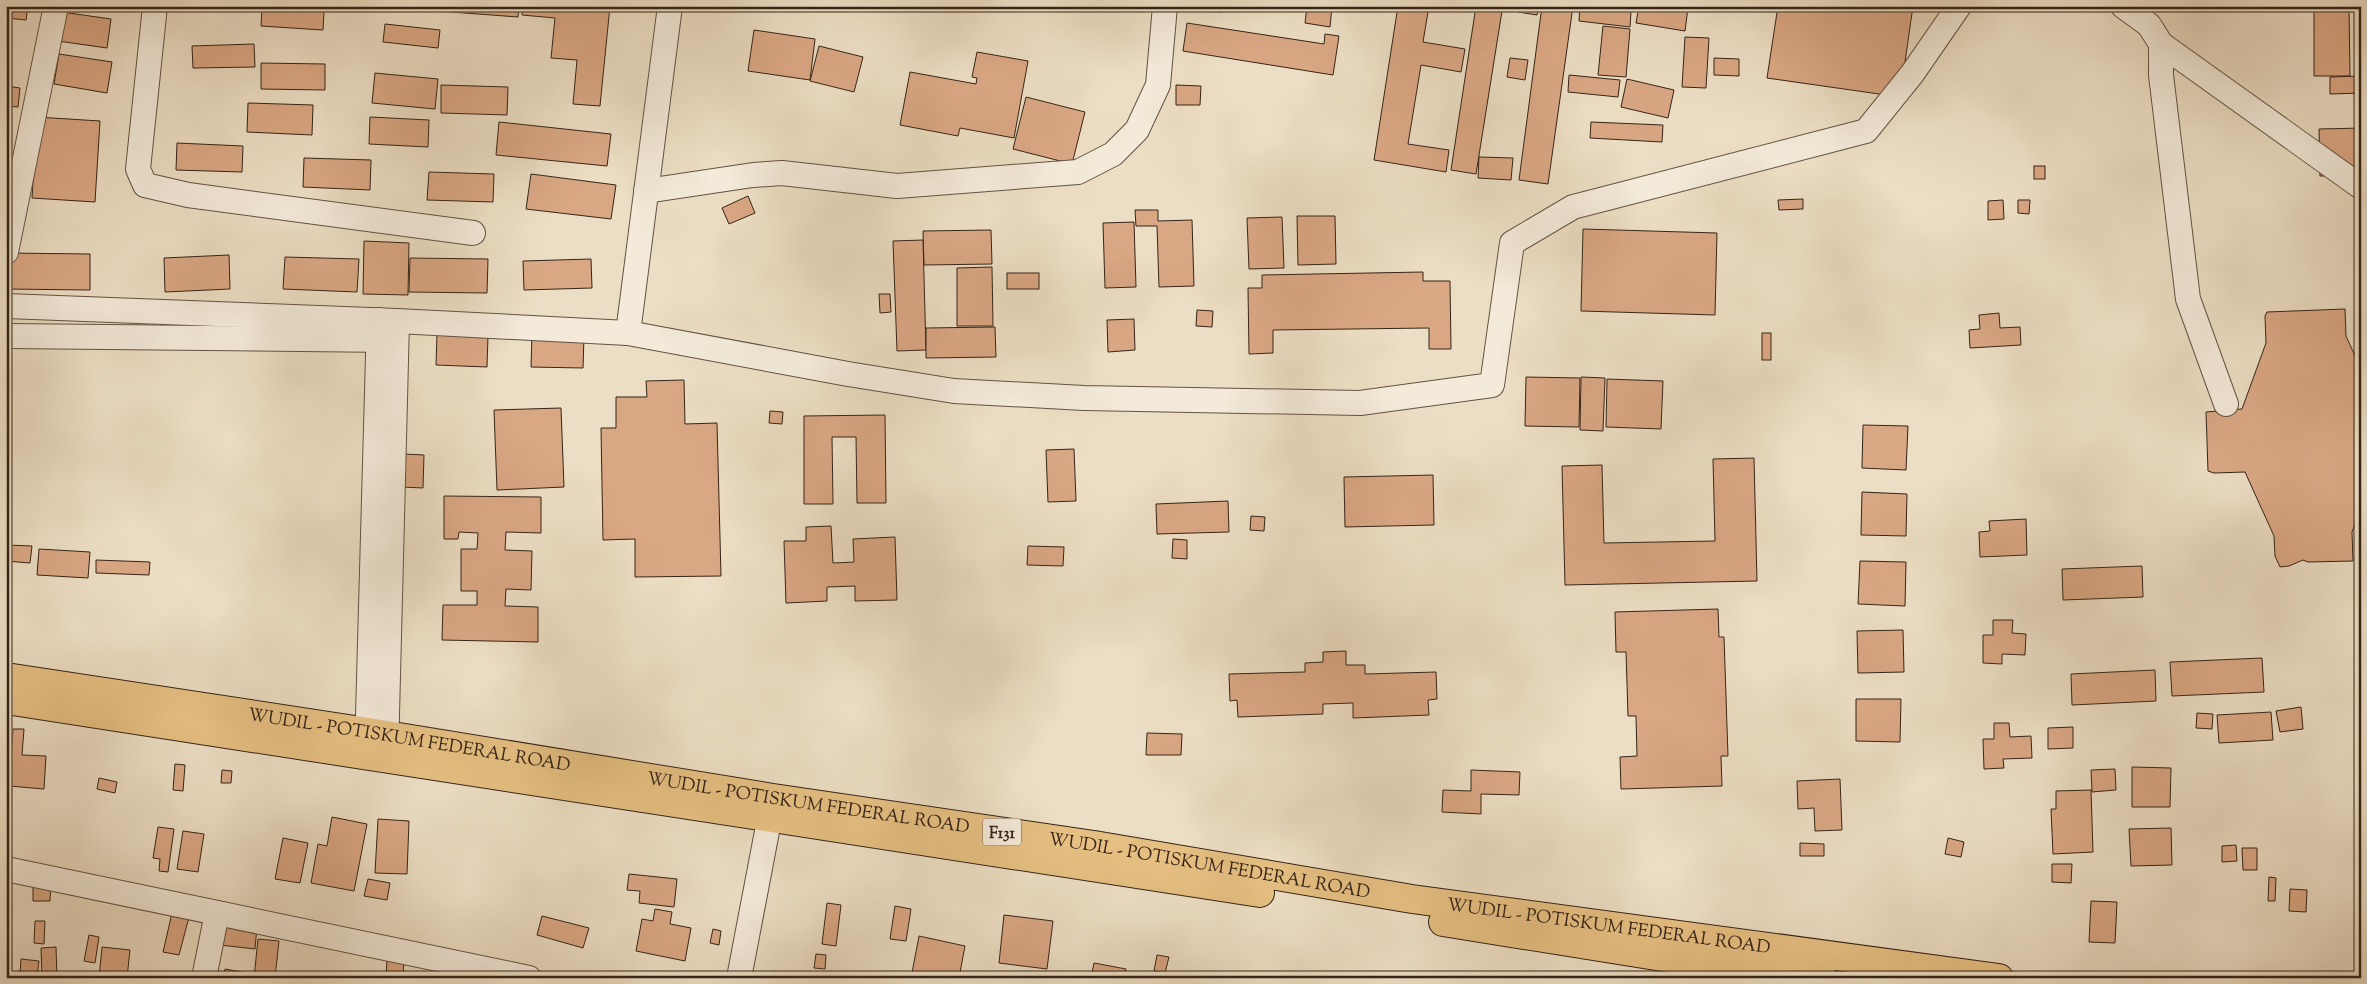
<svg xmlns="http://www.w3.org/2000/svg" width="2367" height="984" font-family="'Sorts Mill Goudy',serif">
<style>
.building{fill:#daa784;stroke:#352417}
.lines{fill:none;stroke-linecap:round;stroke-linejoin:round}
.minor-casing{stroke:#635242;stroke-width:26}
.major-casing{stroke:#352417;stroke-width:30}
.minor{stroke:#f3ead9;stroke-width:24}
.major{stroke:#e6bf82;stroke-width:28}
.labels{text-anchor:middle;stroke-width:5;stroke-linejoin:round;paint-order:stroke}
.shield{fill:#f3ead9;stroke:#6e5f51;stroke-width:1}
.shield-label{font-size:16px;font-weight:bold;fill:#352417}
.street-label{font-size:18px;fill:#352417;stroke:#f3ead9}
</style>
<rect width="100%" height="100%" fill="#ecdec4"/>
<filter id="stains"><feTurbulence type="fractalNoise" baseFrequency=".004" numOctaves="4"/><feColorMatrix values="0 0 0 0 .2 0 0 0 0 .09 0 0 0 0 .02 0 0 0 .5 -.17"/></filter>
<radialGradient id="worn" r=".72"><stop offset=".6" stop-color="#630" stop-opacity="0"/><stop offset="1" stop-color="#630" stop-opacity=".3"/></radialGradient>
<!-- building -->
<g class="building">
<polygon points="6,6 28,6 26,20 6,18"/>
<polygon points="438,6 519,6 518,17 438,11"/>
<polygon points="523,6 610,6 600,106 573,104 577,60 551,58 555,18 522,15"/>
<polygon points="1191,6 1222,6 1222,12 1191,11"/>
<polygon points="1307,6 1332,6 1330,27 1305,23"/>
<polygon points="1398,6 1429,6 1423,42 1465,49 1461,72 1421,65 1408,144 1449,150 1446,172 1374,160"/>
<polygon points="1476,6 1507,6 1506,11 1502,11 1476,174 1451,170"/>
<polygon points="1519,6 1539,6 1537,15 1518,12"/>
<polygon points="1542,6 1573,6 1548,184 1519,180"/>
<polygon points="1580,6 1631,11 1630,27 1579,21"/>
<polygon points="1639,6 1688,8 1685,31 1636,23"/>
<polygon points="1778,6 1913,6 1900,97 1767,78"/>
<polygon points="2314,6 2349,6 2350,76 2314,76"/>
<polygon points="262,7 324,11 323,30 261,26"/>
<polygon points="55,11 111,19 107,48 51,40"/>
<polygon points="1187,23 1324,44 1325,34 1339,36 1333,75 1183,51"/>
<polygon points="385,24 440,30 438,48 383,42"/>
<polygon points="1603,26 1630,29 1626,77 1598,75"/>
<polygon points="754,30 815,39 810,80 748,71"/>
<polygon points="1685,37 1709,38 1706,88 1682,87"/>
<polygon points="254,44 255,67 193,68 192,46"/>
<polygon points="819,46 863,57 854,92 810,81"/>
<polygon points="977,52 1028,61 1014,138 960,128 958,136 900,125 910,72 976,84 977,78 972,77"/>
<polygon points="59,54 112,62 107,93 54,84"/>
<polygon points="1510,58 1528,60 1525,80 1507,77"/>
<polygon points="1714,58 1739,59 1739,76 1714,75"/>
<polygon points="261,63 325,64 325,90 261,89"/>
<polygon points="375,73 438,79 435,109 372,103"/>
<polygon points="1569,75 1620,80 1618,97 1568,92"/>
<polygon points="2361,76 2361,93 2330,94 2330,77"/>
<polygon points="1627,79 1674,90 1668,118 1621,107"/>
<polygon points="441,85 508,87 507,115 441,113"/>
<polygon points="1176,85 1201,86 1200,105 1176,105"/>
<polygon points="6,86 20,88 18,107 6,106"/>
<polygon points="1026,97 1085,112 1072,164 1013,149"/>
<polygon points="248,103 313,105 312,135 247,132"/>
<polygon points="37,117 100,121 95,202 32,198"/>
<polygon points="370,117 429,120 428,147 369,144"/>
<polygon points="499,122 611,134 607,166 496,155"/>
<polygon points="1591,122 1663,125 1662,142 1590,138"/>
<polygon points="2361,128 2361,175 2320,176 2319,129"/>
<polygon points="177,143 243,146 242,172 176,170"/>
<polygon points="1479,157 1513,158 1511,180 1478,178"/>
<polygon points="304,158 371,160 370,190 303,187"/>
<rect x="2034" y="166" width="11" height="13"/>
<polygon points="429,172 494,174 493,202 427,200"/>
<polygon points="531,174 616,185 611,219 526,209"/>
<polygon points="748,196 755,213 729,224 722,208"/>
<polygon points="1803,199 1803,209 1779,210 1778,200"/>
<polygon points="2003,200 2004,219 1988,220 1988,201"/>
<polygon points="2018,200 2030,200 2029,214 2018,213"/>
<polygon points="1135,210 1158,210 1158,221 1192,220 1194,286 1159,287 1157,226 1136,226"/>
<polygon points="1297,216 1335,216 1336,264 1298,265"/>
<polygon points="1282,217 1284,268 1249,269 1247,218"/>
<polygon points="1134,222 1136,287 1105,288 1103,223"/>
<polygon points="1583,229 1717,233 1715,315 1581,311"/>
<polygon points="991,230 992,264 924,265 923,231"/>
<polygon points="923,240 926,350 897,351 893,241"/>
<polygon points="364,241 409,243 408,295 363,294"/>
<polygon points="6,253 90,254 90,290 6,289"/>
<polygon points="229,255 230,289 165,292 164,258"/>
<polygon points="285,257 359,259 357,292 283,289"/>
<polygon points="410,258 488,259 487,293 409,292"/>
<polygon points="591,259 592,288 524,290 523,261"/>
<polygon points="992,267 993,326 957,326 957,268"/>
<polygon points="1423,272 1423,281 1450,281 1451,349 1429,349 1429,328 1273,330 1273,353 1249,354 1248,288 1262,288 1262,275"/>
<rect x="1007" y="273" width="32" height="16"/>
<polygon points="879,294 890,294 891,312 880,313"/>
<polygon points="2345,309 2346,336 2361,369 2361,510 2352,532 2353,561 2308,562 2303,560 2289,566 2280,567 2275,556 2274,536 2245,472 2214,473 2208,471 2206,412 2242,409 2266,343 2265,316 2267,312"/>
<polygon points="1197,310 1213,311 1212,327 1196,326"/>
<polygon points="1999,313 2000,328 2020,327 2021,345 1970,348 1969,330 1980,329 1979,315"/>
<polygon points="1134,319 1135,350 1108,352 1107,320"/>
<polygon points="995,327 996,357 926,358 926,328"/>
<rect x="1762" y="333" width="9" height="27"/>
<polygon points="437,334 488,336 487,367 436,365"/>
<polygon points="532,335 584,336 583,368 531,367"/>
<polygon points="1526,377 1580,378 1579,427 1525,426"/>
<polygon points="1581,377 1605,378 1603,431 1580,430"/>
<polygon points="1607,379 1663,381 1661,429 1606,427"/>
<polygon points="684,380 685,424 717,423 721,576 635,577 635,539 603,540 601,428 616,428 616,397 647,397 646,381"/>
<polygon points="561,408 564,487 497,490 494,410"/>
<polygon points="770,411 783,412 782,424 769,423"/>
<polygon points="885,415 886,503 857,503 856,437 832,437 833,504 804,504 804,416"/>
<polygon points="1863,425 1908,426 1906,470 1862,468"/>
<polygon points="1074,449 1076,501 1048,502 1046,450"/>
<polygon points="404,454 424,455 423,488 402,487"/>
<polygon points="1754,458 1757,581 1565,585 1562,466 1602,465 1604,543 1715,541 1713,459"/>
<polygon points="1433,475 1434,525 1345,527 1344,477"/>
<polygon points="1862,492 1907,494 1906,536 1861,535"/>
<polygon points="444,496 541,497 541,533 506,532 505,550 532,551 531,590 506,589 505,606 538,607 538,642 442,640 443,605 477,605 477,591 461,591 461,549 477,549 478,533 459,532 458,539 444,539"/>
<polygon points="1228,501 1229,532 1157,534 1156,504"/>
<polygon points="1251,516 1265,517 1264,531 1250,530"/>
<polygon points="2026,519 2027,555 1980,557 1979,532 1990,531 1989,521"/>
<polygon points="831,526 833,563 854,562 853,539 895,537 897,600 855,601 855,586 827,587 827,601 786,603 784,541 806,541 806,527"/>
<polygon points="1173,539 1187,540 1187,559 1172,558"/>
<polygon points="6,545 32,546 30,563 6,561"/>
<polygon points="1028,546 1064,547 1063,566 1027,565"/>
<polygon points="39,549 90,552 88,578 37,575"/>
<polygon points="96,560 150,562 149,575 96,573"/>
<polygon points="1860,561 1906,562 1905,606 1858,604"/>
<polygon points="2142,566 2143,597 2063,600 2062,569"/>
<polygon points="1718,609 1719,637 1724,637 1728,756 1721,756 1722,786 1621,789 1620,757 1637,756 1636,716 1628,716 1626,652 1616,652 1615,612"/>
<polygon points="1993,620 2013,620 2012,633 2026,634 2025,655 2002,654 2002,664 1983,663 1983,635 1993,635"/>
<polygon points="1903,630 1904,672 1858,673 1857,631"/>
<polygon points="1346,651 1346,665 1365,665 1365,674 1436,672 1437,699 1428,700 1429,715 1353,718 1353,703 1323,704 1323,714 1238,717 1237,700 1230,701 1229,674 1305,672 1305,663 1323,662 1323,652"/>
<polygon points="2262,658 2264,692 2172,696 2170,662"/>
<polygon points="2155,670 2156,701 2072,705 2071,674"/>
<polygon points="1856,699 1901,699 1900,742 1856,741"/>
<polygon points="2301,707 2303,729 2280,732 2276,711"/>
<polygon points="2271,712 2273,740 2219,743 2217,715"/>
<polygon points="2197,713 2213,714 2212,729 2196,728"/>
<polygon points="1994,723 2009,723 2010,737 2031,736 2032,758 2003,759 2004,768 1984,769 1983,739 1994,739"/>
<polygon points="2073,727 2073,748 2048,749 2048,728"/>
<polygon points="13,729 24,729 22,755 46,756 44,789 9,786"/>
<rect x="6" y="730" width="5" height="19"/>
<polygon points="1147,733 1182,734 1181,755 1146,755"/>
<polygon points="175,764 185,765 183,791 173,790"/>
<polygon points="2132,767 2171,768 2170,807 2132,807"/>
<polygon points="2115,769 2116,790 2092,792 2091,770"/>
<polygon points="222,770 232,771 231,783 221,783"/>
<polygon points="1471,770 1520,772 1519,795 1481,794 1481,814 1442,812 1443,790 1471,791"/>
<polygon points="99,778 117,782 115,793 97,789"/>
<polygon points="1840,779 1842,830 1815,831 1814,808 1798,809 1797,781"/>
<polygon points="2091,790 2093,852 2053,854 2051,809 2056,809 2056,791"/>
<polygon points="332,817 367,824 354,891 311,883 318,844 327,846"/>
<polygon points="378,819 409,821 407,874 375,873"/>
<polygon points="158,827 174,829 168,872 159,871 160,859 153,858"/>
<polygon points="2171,828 2172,865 2131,866 2129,829"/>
<polygon points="183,831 204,834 198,872 177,869"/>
<polygon points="283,838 308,843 300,883 275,879"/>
<polygon points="1948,838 1964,842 1961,857 1945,854"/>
<polygon points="1800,843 1824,844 1824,856 1800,856"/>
<polygon points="2236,845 2237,861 2222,862 2222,846"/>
<polygon points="2242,848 2257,848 2257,870 2243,870"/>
<polygon points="2052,864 2072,864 2071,883 2052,882"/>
<polygon points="629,874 677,879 674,907 639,903 640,891 627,890"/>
<polygon points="2269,877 2276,878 2275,901 2268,901"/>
<polygon points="368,879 390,883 387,900 364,896"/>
<polygon points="33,880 51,880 50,901 33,901"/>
<polygon points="2290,889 2307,890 2306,912 2289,911"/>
<polygon points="2091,901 2117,902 2115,943 2089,942"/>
<polygon points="827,903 841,905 836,946 822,944"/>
<polygon points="895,906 911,909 906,941 890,939"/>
<polygon points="655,909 672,912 670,924 691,928 685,961 636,951 642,919 653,921"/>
<polygon points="172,913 189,917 179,955 163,952"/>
<polygon points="1004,915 1053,921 1047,969 999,963"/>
<polygon points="542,916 589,928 583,948 537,935"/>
<polygon points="35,921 45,921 44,944 34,943"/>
<polygon points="216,922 257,926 255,949 220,945"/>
<polygon points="713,929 721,931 719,945 710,943"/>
<polygon points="89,935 99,937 95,963 84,961"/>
<polygon points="919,936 965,946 959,978 911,978"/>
<polygon points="258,939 279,941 275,978 254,978"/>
<polygon points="56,947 57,978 42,978 41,948"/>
<polygon points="102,947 130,950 127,978 99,978"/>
<polygon points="816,954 826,955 825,969 814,968"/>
<polygon points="1157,955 1169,957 1165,973 1154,971"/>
<polygon points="21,959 39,961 37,976 20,974"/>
<polygon points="387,960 404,961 403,978 386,978"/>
<polygon points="1094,963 1126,969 1124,978 1091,978"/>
<polygon points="225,969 246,973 245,978 223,978"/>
</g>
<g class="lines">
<!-- minor casing -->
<g class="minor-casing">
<g id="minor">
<polyline points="155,6 138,169 145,185 188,195 473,233"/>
<polyline points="2123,6 2149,25 2161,44 2361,187"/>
<polyline points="2161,44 2161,75 2188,299 2226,404"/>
<polyline points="646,191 753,175 782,173 897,186 1078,172 1113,154 1137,130 1158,85 1165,6"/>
<polyline points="6,252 56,6"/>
<polyline points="6,306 397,321 628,333 848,374 954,391 1084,398 1360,403 1492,385 1512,243 1573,207 1866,131 1912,74 1959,6"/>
<polyline points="628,333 670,6"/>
<polyline points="6,336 393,340"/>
<polyline points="367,751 379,320"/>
<polyline points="386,754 397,321"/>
<polyline points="6,869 529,978"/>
<polyline points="204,978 217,913"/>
<polyline points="739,978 773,800"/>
<polyline points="1678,978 1681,960"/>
</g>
</g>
<!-- major casing -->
<g class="major-casing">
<g id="major">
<path id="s1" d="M6,677L368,732L773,798L1094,845L1412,899L1999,978"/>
<polyline points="6,700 1260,893"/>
<polyline points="1443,922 1681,960 1823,978"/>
</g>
</g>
<!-- minor -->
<use href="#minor" class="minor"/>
<!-- major -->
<use href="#major" class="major"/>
</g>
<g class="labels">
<!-- shield labels -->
<rect class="shield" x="983" y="818.5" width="38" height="27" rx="4"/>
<g class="shield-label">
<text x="1002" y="838">F131</text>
</g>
<!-- street labels -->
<g class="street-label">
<text dy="6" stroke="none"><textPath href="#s1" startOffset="408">WUDIL - POTISKUM FEDERAL ROAD</textPath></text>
<text dy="6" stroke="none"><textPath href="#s1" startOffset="812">WUDIL - POTISKUM FEDERAL ROAD</textPath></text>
<text dy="6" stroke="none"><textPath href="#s1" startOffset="1218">WUDIL - POTISKUM FEDERAL ROAD</textPath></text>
<text dy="6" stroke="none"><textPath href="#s1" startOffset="1622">WUDIL - POTISKUM FEDERAL ROAD</textPath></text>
</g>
</g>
<!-- margin -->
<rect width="2367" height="984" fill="none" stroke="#ecdec4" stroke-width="25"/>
<rect x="8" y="8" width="2352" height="969" fill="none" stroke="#352417" stroke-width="2.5"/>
<rect x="12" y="12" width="2342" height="959" fill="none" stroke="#352417"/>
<rect width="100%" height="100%" filter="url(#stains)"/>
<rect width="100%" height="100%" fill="url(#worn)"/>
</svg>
